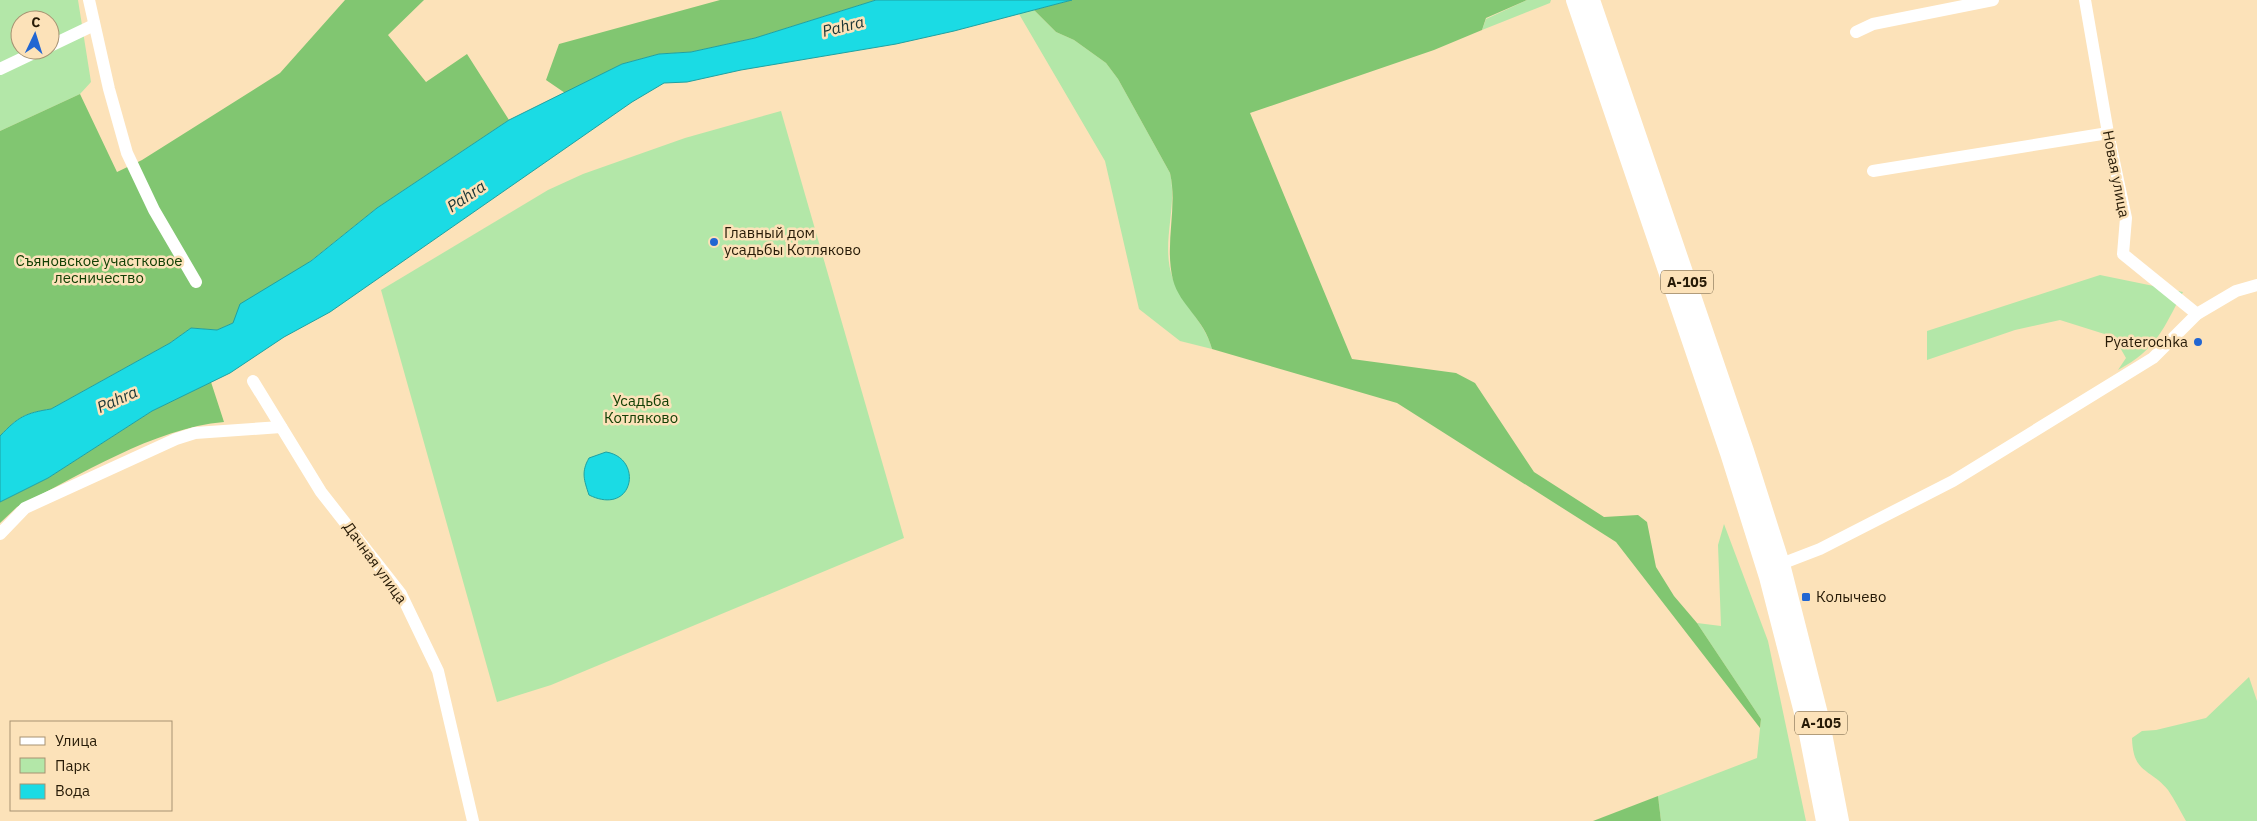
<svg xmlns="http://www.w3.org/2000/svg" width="2257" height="821" font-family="'IBM Plex Sans',sans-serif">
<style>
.green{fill:#b3e7a8;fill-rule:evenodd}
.forest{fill:#81c671}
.water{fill:#1bdbe4;stroke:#1fa1a2}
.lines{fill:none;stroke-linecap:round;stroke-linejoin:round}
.minor{stroke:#fff;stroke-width:12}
.highway{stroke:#fff;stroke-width:18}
.poi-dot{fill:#2266d2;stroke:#fce2b9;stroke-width:2}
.labels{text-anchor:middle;stroke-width:5;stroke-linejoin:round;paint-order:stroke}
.shield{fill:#fce2b9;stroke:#67573c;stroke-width:1}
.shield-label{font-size:14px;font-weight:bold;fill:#271b07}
.street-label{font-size:15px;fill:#271b07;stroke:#fce2b9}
.poi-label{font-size:15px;fill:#271b07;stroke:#fce2b9;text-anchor:start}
.park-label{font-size:15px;fill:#134005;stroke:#fce2b9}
.water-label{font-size:16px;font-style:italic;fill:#1a3536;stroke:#fce2b9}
</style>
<rect width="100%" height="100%" fill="#fce2b9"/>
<!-- green -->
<g class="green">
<path d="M0,0H78L91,82L80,94L0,131ZM20,20H50V50H20Z"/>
<polygon points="1527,0 1551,0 1550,3 1482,30 1486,19"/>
<path d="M1034,10L1056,32L1074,40L1106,63L1118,79L1170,173C1178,207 1160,245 1173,279C1182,305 1205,322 1212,349L1180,341L1139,309L1105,161L1019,14Z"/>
<polygon points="781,111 904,538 551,685 497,702 381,290 548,190 583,174 685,138"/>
<path d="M2100,275L2183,292C2163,329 2157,349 2118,370L2126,358L2114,337L2060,320L2015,330L1927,360V331Z"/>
<polygon points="1724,524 1768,641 1806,821 1661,821 1658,796 1757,758 1761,719 1697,623 1721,626 1718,545"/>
<path d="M2249,677L2257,701V821H2186C2180,811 2175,800 2168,790C2150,768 2133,774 2132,738L2142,731L2156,730L2206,718Z"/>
</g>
<!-- forest -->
<g class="forest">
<path d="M345,0H424L388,35L426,82L467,54L509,120L377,208L233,323L217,330L191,328L170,343L51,409C24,413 18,417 0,436V131L80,94L117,172L142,160L280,73Z"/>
<polygon points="720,0 876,0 755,38 691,52 659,54 622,64 565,93 546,80 559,44"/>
<path d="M1072,0H1527L1486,18L1482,30L1434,50L1250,113L1352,359L1456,373L1475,383L1534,472L1604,517L1638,515L1647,522L1656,567L1674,596L1697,623L1761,719L1760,728L1616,542L1397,403L1212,349C1204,318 1180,306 1173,280C1164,244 1178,207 1170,173L1118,79L1106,63L1074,40L1056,32L1034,10Z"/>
<path d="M211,382L224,422C154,428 79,476 17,507L0,523V502L48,478L152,411Z"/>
<polygon points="1658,796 1661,821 1593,821"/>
</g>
<!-- water -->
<g class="water">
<path d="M876,0H1072L954,31L896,44L741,70L687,82L664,83L632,102L330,312L284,337L230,373L152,411L48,478L0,502V436C18,417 25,413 51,409L170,343L191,328L217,330L233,323L240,304L311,261L377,208L509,120L622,64L659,54L691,52L755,38Z"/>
<path d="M606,452C644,458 634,517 589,495C584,480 581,472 589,458Z"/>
</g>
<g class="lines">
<!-- minor -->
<g class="minor">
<polyline points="89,0 109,89 127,153 154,210 196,282"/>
<polyline points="2085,0 2108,133 2126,218 2123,254 2197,314"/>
<polyline points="1856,32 1873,24 1993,0"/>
<polyline points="50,46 94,25"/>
<polyline points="0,69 40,50"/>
<polyline points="1873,171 2108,133"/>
<polyline points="253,381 321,492 401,594 438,671 473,821"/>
<polyline points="0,534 25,508 176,439 195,433 281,427"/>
<polyline points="1781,564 1820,549 1953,481 2153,358 2197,314 2236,291 2257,285"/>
</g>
<!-- highway -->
<g class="highway">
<polyline points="1575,0 1729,453 1768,577 1806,724 1825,821"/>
<polyline points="1591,0 1745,451 1781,564 1820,718 1840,821"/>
</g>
</g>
<!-- markers -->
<g class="poi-dot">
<circle cx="714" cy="242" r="5"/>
<circle cx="2198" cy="342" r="5"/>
<rect x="1801" y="592" width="10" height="10" rx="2.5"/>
</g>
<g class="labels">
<!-- shield labels -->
<g class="shield">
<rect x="1661" y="270.5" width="52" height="23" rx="4"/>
<rect x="1795" y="711.5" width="52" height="23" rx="4"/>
</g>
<g class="shield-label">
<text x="1687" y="287">А-105</text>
<text x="1821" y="728">А-105</text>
</g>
<!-- street labels -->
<g class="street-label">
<text transform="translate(2116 174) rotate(79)" y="5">Новая улица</text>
<text transform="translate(375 563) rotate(54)" y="5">Дачная улица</text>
</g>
<!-- poi labels -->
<g class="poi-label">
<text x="724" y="238">Главный дом<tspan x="724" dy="17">усадьбы Котляково</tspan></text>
<text x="2188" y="347" text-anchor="end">Pyaterochka</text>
<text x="1816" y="602">Колычево</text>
</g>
<!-- park labels -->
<g class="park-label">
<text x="99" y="266">Съяновское участковое<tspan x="99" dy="17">лесничество</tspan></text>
<text x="641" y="406">Усадьба<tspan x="641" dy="17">Котляково</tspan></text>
</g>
<!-- water labels -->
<g class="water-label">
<text transform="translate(843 26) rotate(-14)" y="6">Pahra</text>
<text transform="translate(466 196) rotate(-34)" y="6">Pahra</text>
<text transform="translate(117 399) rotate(-24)" y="6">Pahra</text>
</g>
</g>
<!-- legend -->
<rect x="10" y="721" width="162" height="90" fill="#fce2b9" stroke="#a79272"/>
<rect x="20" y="737" width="25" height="8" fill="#ffffff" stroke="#a79272"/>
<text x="55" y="746" font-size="15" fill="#271b07">Улица</text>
<rect x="20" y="758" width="25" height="15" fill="#b3e7a8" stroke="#a79272"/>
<text x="55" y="771" font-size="15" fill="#271b07">Парк</text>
<rect x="20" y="784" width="25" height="15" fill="#1bdbe4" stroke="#a79272"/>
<text x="55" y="796" font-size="15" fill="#271b07">Вода</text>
<!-- north arrow -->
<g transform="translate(35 35) rotate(4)"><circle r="24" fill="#fce2b9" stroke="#a79272"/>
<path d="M0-4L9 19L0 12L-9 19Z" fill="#2266d2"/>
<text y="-8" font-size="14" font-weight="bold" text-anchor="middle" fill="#271b07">С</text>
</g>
</svg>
